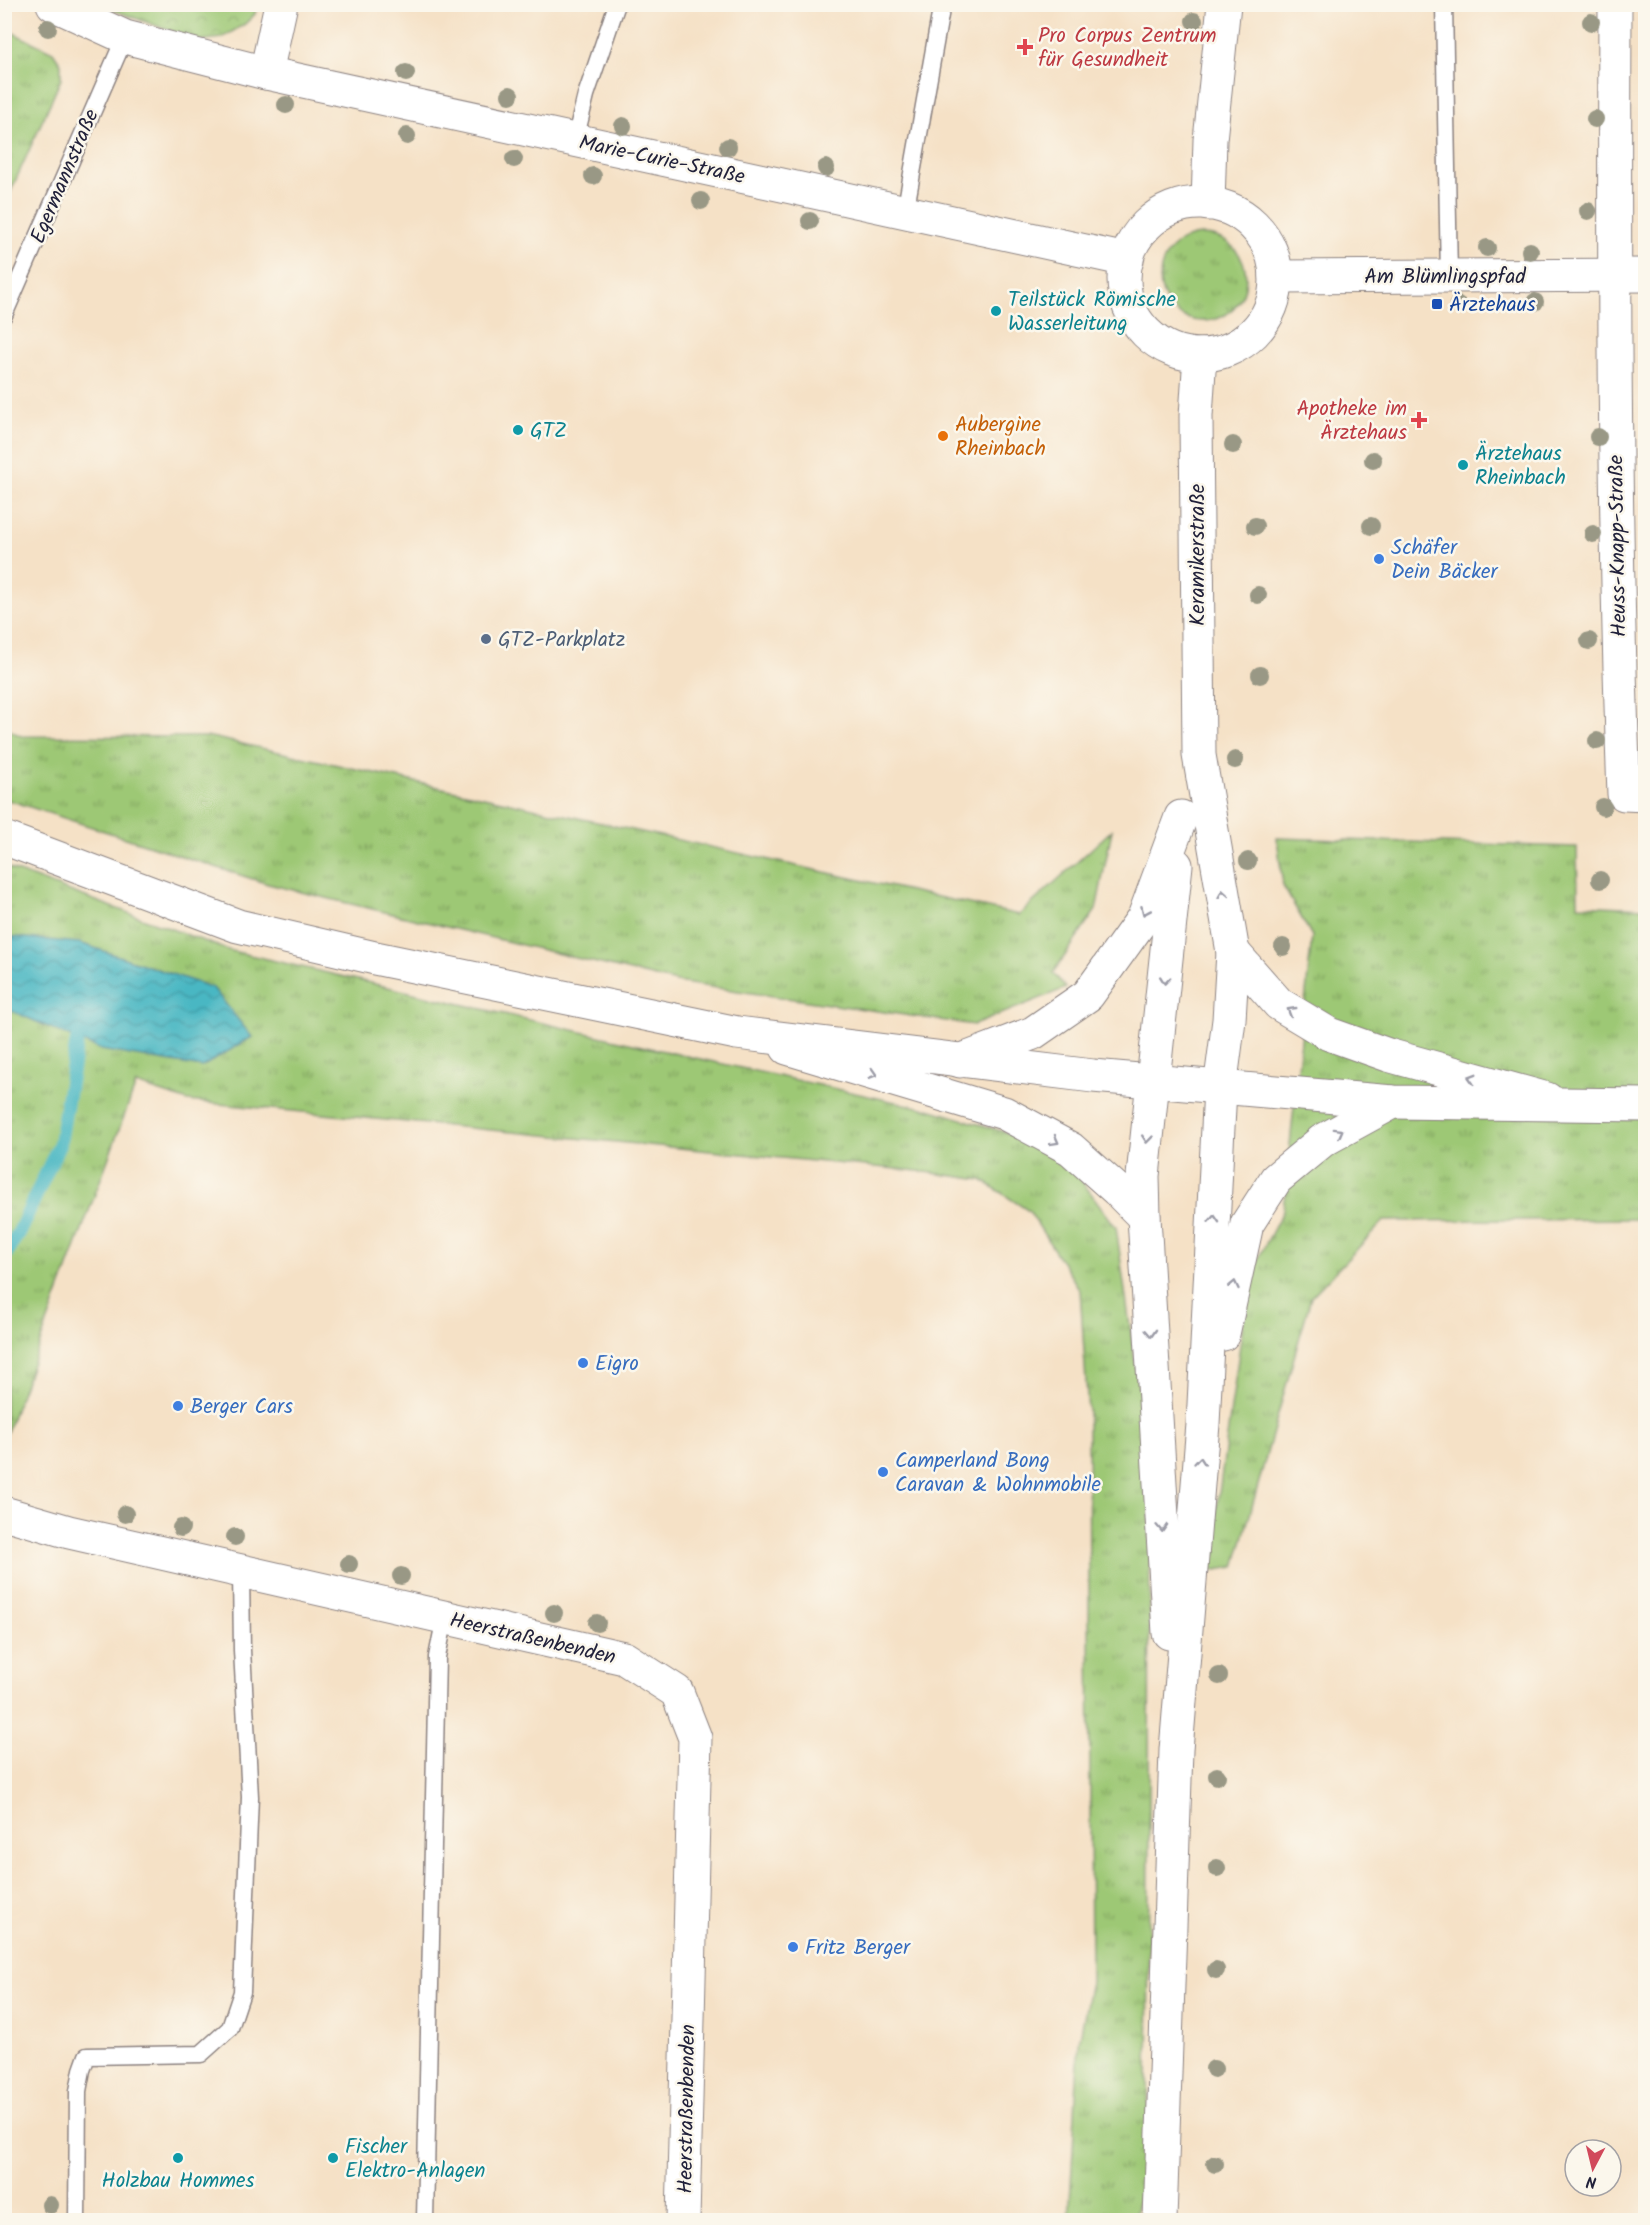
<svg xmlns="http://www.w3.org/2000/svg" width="1650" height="2225" font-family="Kalam,sans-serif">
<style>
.grass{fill:url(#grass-tufts);stroke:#607558;stroke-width:1.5}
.park{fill:url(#park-crowns);stroke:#607558;stroke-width:1.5}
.water{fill:url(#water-waves);stroke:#366c7f;stroke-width:1.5}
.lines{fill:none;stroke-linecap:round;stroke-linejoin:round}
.stream{stroke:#49b7c3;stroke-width:14}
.service-casing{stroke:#8c8280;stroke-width:19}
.minor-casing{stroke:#8c8280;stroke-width:35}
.tertiary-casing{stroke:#8c8280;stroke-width:35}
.secondary-casing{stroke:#8c8280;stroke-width:35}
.primary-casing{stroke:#8c8280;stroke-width:35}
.service{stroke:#fff;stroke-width:16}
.minor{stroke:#fff;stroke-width:33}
.tertiary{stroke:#fff;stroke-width:33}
.secondary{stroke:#fff;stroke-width:33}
.primary{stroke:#fff;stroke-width:33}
.tree{fill:#999885}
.oneway{stroke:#9c9ca7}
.health-dot{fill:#e0444e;stroke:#fbf7ec;stroke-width:2}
.transit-dot{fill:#1a4fb4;stroke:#fbf7ec;stroke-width:2}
.culture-dot{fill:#0f9aa8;stroke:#fbf7ec;stroke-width:2}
.food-dot{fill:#e8710a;stroke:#fbf7ec;stroke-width:2}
.shop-dot{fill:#3f7fe0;stroke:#fbf7ec;stroke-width:2}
.service-dot{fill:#5c6f8a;stroke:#fbf7ec;stroke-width:2}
.labels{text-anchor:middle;stroke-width:5;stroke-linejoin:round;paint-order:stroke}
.health-label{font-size:21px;fill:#be3a42;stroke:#fbf7ec;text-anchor:start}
.street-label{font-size:21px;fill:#22223b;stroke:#fbf7ec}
.culture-label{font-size:21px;fill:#0d838f;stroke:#fbf7ec;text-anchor:start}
.transit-label{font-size:21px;fill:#164399;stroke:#fbf7ec;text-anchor:start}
.food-label{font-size:21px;fill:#c56008;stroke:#fbf7ec;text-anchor:start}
.shop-label{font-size:21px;fill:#366cbe;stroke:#fbf7ec;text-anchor:start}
.service-label{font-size:21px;fill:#4e5e75;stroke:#fbf7ec;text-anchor:start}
</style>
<defs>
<pattern id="grass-tufts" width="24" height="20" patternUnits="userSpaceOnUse" patternTransform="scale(1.5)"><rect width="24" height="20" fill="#9dc874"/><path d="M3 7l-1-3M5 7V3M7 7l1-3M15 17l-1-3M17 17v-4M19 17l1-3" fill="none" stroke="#80a260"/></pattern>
<pattern id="park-crowns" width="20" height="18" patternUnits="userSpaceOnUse" patternTransform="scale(1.5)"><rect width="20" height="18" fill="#9dc874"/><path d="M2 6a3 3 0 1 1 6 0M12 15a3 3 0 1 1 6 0" fill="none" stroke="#80a260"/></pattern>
<pattern id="water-waves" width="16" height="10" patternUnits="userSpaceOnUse" patternTransform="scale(1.5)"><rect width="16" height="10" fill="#49b7c3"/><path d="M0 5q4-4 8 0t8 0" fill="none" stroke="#3c94a0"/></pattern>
</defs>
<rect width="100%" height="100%" fill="#fbf7ec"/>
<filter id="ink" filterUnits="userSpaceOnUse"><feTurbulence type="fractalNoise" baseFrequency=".0167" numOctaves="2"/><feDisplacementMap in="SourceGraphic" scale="12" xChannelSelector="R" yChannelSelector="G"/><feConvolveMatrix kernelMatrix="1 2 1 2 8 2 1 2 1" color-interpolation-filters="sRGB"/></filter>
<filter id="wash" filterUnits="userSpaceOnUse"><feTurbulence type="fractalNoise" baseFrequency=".008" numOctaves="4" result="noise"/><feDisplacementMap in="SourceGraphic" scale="24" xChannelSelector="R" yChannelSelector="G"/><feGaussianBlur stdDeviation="1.35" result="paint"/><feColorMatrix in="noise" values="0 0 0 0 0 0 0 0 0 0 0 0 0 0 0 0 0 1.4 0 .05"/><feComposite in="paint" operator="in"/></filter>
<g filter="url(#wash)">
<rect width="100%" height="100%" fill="#f5e1c6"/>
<!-- grass -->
<g class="grass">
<polygon points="5,29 53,52 61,64 61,79 5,204"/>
<circle cx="1203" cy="278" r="43"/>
<polygon points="5,728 21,736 211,737 1019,915 1112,830 1096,910 1053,973 1066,988 974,1025 676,982 268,884 5,799"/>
<polygon points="1277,838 1577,847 1578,905 1645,908 1645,1219 1384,1221 1311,1297 1235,1567 1208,1571 1250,1274 1283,1211 1312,936 1283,886"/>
<polygon points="5,867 228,950 646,1047 932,1110 1021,1137 1072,1168 1116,1227 1150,1468 1148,2157 1134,2220 1069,2220 1079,2043 1091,1981 1088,1412 1080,1290 1029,1211 982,1180 918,1171 188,1101 136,1084 5,1437"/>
</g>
<!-- park -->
<polygon class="park" points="106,4 257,5 255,14 245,24 222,38 198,41 105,7"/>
<!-- water -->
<polygon class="water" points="5,936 80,943 213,988 252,1037 202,1067 101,1050 7,1009 4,1004"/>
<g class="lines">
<!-- stream -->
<polyline class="stream" points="4,1257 20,1230 60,1143 77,1040"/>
</g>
</g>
<g filter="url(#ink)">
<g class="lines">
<!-- service casing -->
<g class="service-casing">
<g id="service">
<polyline points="1444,4 1449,277"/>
<polyline points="575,140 586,95 617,4"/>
<polyline points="905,213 942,4"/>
<polyline points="4,315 125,37"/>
<polyline points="77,2220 78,2091 82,2070 87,2056 201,2054 230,2028 242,1992 250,1797 242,1650 241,1571"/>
<polyline points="425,2220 437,1657 445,1617"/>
</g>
</g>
<!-- minor casing -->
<g class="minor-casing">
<g id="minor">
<polyline points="53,4 125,37 266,73"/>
<polyline points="281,4 266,73 1127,260"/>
<path d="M1615,4C1614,268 1614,531 1624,794L1646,795"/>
<polyline points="1276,277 1646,275"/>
<polyline points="4,1513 69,1532 624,1658 677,1692 695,1738 683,2220"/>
</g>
</g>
<!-- tertiary casing -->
<g class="tertiary-casing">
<g id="tertiary">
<circle cx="1200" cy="279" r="76"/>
<polyline points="1208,204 1210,140 1224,4"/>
<polyline points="1200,355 1196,416 1199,755 1233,952 1229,1020 1220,1088"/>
<polyline points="1233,952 1279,1004 1329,1034 1388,1055 1547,1099"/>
<polyline points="960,1061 1033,1033 1088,995 1144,917 1181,817"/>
<polyline points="1153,1081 1176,865"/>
</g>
</g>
<!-- secondary casing -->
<g class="secondary-casing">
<g id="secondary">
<polyline points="787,1048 1004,1113 1071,1149 1117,1190 1144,1217"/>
<polyline points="1153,1081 1143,1176 1144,1217 1169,1633"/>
<polyline points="1223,1334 1247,1224 1276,1179 1322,1141 1393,1102"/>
<polyline points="1160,2220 1176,1750 1203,1424 1220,1088"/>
</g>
</g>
<!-- primary casing -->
<g class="primary-casing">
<polyline id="primary" points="4,838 238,926 375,958 737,1033 1093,1076 1393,1102 1646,1105"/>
</g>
<!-- service -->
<use href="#service" class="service"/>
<!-- minor -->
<use href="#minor" class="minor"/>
<!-- tertiary -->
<use href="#tertiary" class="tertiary"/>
<!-- secondary -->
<use href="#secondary" class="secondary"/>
<!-- primary -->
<use href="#primary" class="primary"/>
</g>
<!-- trees -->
<g class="tree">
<circle cx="1194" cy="21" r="9"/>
<circle cx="1591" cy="22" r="9"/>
<circle cx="48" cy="28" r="9"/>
<circle cx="406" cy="73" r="9"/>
<circle cx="510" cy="95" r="9"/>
<circle cx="286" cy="105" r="9"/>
<circle cx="1595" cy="119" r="9"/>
<circle cx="623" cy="126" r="9"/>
<circle cx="407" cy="136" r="9"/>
<circle cx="728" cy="147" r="9"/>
<circle cx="514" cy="159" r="9"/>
<circle cx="826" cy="168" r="9"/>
<circle cx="593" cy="176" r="9"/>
<circle cx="701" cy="201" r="9"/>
<circle cx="1588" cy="211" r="9"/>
<circle cx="810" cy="221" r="9"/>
<circle cx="1487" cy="248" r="9"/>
<circle cx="1530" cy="251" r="9"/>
<circle cx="1535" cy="302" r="9"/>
<circle cx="1458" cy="305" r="9"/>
<circle cx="1598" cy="437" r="9"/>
<circle cx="1233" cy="445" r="9"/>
<circle cx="1373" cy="460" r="9"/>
<circle cx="1255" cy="526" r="9"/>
<circle cx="1371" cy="526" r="9"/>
<circle cx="1593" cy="534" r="9"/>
<circle cx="1258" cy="595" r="9"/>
<circle cx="1589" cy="641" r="9"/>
<circle cx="1260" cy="675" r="9"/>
<circle cx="1597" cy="741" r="9"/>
<circle cx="1235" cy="760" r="9"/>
<circle cx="1603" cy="807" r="9"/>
<circle cx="1248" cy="861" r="9"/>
<circle cx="1600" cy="880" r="9"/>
<circle cx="1283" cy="947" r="9"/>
<circle cx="125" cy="1514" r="9"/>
<circle cx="181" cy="1528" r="9"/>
<circle cx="235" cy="1537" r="9"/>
<circle cx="349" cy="1564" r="9"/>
<circle cx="401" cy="1576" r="9"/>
<circle cx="554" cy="1613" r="9"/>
<circle cx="597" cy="1623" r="9"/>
<circle cx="1219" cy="1676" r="9"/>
<circle cx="1217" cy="1776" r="9"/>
<circle cx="1217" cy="1868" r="9"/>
<circle cx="1216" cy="1970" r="9"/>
<circle cx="1214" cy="2069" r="9"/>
<circle cx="1215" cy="2164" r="9"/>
<circle cx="50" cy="2205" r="9"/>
</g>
<!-- one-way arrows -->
<defs><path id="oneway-chevron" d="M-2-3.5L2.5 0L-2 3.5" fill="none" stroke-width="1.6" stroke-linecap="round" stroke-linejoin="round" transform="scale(1.5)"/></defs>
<g class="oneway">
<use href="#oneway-chevron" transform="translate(1223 894) rotate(-100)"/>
<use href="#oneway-chevron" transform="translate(1145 911) rotate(114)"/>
<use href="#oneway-chevron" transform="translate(1165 980) rotate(96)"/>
<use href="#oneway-chevron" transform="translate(1291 1011) rotate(-149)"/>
<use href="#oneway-chevron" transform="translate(873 1074) rotate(17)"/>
<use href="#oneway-chevron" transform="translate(1472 1078) rotate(-164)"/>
<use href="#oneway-chevron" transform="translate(1339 1132) rotate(-29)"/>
<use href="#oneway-chevron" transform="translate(1147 1139) rotate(96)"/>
<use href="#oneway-chevron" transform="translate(1055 1141) rotate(29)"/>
<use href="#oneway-chevron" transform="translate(1214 1219) rotate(-87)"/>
<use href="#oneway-chevron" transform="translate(1234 1285) rotate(-78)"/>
<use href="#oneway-chevron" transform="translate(1151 1333) rotate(87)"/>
<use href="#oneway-chevron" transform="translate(1200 1461) rotate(-85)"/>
<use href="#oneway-chevron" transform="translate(1162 1528) rotate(87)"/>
</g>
</g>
<!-- markers -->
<g class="health-dot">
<path d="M1022 38h6v6h6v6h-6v6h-6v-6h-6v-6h6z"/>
<path d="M1416 411h6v6h6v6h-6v6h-6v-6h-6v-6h6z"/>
</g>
<rect class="transit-dot" x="1431" y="298" width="12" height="12" rx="3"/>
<g class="culture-dot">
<circle cx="996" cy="311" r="6"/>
<circle cx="518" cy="430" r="6"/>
<circle cx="1463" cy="465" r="6"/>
<circle cx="178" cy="2158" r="6"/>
<circle cx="333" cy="2158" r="6"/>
</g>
<circle class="food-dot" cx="943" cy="436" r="6"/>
<g class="shop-dot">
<circle cx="1379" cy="559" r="6"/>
<circle cx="583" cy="1363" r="6"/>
<circle cx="178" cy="1406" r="6"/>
<circle cx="883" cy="1472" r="6"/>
<circle cx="793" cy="1947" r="6"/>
</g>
<circle class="service-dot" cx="486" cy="639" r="6"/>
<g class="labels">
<!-- health labels -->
<g class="health-label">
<text x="1038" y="42">Pro Corpus Zentrum<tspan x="1038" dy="24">für Gesundheit</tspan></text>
<text x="1407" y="415" text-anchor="end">Apotheke im<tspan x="1407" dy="24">Ärztehaus</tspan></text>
</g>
<!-- street labels -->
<g class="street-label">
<text transform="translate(662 159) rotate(12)" y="7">Marie-Curie-Straße</text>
<text transform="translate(64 176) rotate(-67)" y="7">Egermannstraße</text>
<text x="1445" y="283">Am Blümlingspfad</text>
<text transform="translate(1617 546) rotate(-91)" y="7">Heuss-Knapp-Straße</text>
<text transform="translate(1197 555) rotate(-90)" y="7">Keramikerstraße</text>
<text transform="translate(533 1638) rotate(13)" y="7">Heerstraßenbenden</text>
<text transform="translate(686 2109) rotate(-89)" y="7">Heerstraßenbenden</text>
</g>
<!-- culture labels -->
<g class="culture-label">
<text x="1008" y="306">Teilstück Römische<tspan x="1008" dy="24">Wasserleitung</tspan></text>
<text x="530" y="437">GTZ</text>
<text x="1475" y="460">Ärztehaus<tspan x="1475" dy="24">Rheinbach</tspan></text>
<text x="345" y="2153">Fischer<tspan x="345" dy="24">Elektro-Anlagen</tspan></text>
<text x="178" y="2187" text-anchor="middle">Holzbau Hommes</text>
</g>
<!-- transit labels -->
<g class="transit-label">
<text x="1449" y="311">Ärztehaus</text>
</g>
<!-- food labels -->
<g class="food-label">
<text x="955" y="431">Aubergine<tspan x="955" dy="24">Rheinbach</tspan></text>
</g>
<!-- shop labels -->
<g class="shop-label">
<text x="1391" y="554">Schäfer<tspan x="1391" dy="24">Dein Bäcker</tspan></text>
<text x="595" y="1370">Eigro</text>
<text x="190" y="1413">Berger Cars</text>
<text x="895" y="1467">Camperland Bong<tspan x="895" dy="24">Caravan &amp; Wohnmobile</tspan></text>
<text x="805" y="1954">Fritz Berger</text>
</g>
<!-- service labels -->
<g class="service-label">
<text x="498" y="646">GTZ-Parkplatz</text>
</g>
</g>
<!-- margin -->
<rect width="1650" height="2225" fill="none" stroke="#fbf7ec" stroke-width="24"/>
<!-- north arrow -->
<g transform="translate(1593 2168) rotate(187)"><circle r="28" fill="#fbf7ec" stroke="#a4a2a5" stroke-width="1.5"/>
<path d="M0-4.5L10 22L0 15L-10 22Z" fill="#d1495b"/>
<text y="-9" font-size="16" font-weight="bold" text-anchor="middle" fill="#22223b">N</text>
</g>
</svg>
